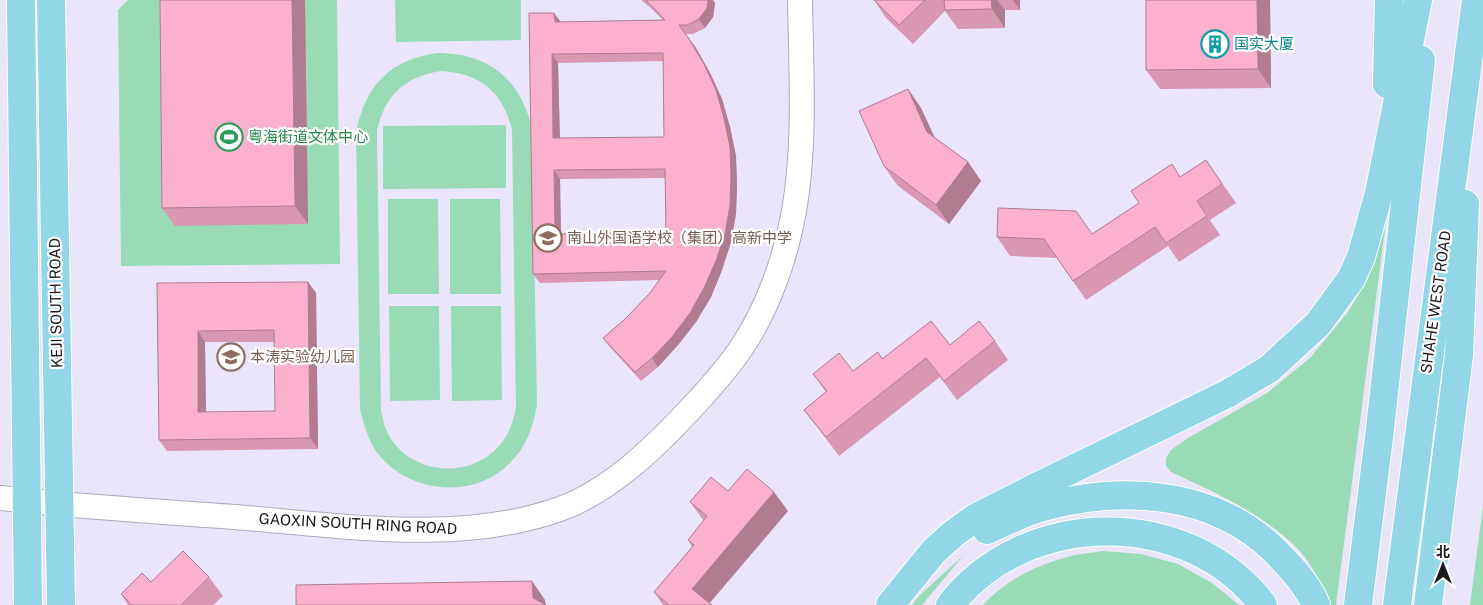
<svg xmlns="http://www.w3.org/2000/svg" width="1483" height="605" font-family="'Public Sans','Noto Sans SC',sans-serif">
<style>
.green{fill:#9adbb7;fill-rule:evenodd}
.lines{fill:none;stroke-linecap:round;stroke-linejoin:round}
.minor-casing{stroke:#ada9bc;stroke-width:26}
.major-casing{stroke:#fff;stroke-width:30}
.minor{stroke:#fff;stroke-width:24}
.major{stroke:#92d6e8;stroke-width:28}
.wall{fill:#d898b1;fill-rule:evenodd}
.shaded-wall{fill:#b07c90}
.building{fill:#fbb1ce;stroke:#b07c90;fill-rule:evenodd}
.labels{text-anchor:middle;stroke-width:4.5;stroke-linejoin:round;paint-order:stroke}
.culture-label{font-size:15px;fill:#0d838f;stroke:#fff;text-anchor:start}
.leisure-label{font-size:15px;fill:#27864d;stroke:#fff;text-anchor:start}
.education-label{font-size:15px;fill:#785e54;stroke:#fff;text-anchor:start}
.street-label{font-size:15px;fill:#1a181f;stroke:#fff}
</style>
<rect width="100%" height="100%" fill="#eae5fa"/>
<!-- green -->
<g class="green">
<polygon points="128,0 337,0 340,264 121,266 118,10"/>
<polygon points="395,0 521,0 521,40 396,42"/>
<path d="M436,53C488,53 520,78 532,128L537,405C533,428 526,447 510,463C470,504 397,491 371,443C366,432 363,421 360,410L356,132C366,85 389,61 436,53ZM441,71C480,73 503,92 512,130L516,408C513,422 509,435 499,446C470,479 415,475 391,439C385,430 383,420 381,410L377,131C385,95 404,77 441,71Z"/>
<polygon points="506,125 506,188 383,189 383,126"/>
<polygon points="388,199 438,199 439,294 388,294"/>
<polygon points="450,199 500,199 501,294 450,294"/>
<path d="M1386,222L1336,605H1331C1322,586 1313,565 1298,549C1262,513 1216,493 1171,472L1166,466V458L1171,450L1188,438L1267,393L1310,358L1348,312L1366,281Z"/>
<polygon points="389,306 439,306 440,400 390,401"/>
<polygon points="451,306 501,306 502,400 452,401"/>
<polygon points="1483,506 1483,605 1470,605"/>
<path d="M1103,551L1141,554L1178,564L1212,583L1239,605H983C1004,582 1034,566 1064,558C1076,554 1090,553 1103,551Z"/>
<polygon points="963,556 922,605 912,605 920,595"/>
</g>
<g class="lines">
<!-- minor casing -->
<g class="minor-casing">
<path id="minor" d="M0,498C78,507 156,511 234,517C339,525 459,545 560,509C613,490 660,442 697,402C713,384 729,367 742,347C768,308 786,257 794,211C806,142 801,70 800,0"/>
</g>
<!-- major casing -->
<g class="major-casing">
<g id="major">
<polyline points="21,0 28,605"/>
<polyline points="51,0 61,605"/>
<polyline points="1387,84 1389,0"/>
<path d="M987,530C1005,522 1024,512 1043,507C1122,485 1214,491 1275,551C1290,566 1308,585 1316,605"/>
<polyline points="890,605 934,551 953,534 975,518 1034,488 1227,394 1269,369 1318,324 1351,279 1361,257 1379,193 1418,0"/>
<path d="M950,605C1025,508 1188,506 1263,605"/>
<polyline points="1358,605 1380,429 1421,60"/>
<polyline points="1397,605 1476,0"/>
<polyline points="1428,605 1459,355 1465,204"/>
</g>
</g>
<!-- minor -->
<use href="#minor" class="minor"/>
<!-- major -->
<use href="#major" class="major"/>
</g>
<!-- wall -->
<g class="wall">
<polygon points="160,0 305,0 308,224 175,226 162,208"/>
<path d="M641,0H713L715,3L713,17L705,28L693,34H686L696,48L710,73L722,99L730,127L736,156L737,185L736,214L731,242L722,270L711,297L696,322L678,345L658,367L641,381L609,346L603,338L625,319L649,294L659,280L540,283L533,274L529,13L561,22L663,20L651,8ZM663,61L664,137L560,138L558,63ZM665,178L666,232L561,234L560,179Z"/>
<polygon points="874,0 1020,0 1020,10 1005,10 1005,28 958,29 945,11 913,44 886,18"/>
<polygon points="1270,0 1271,88 1160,89 1146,70"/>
<polygon points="908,89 921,108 934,137 968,162 981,181 949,224 897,185 884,166"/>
<polygon points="1206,160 1236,203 1210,220 1220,235 1179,262 1168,246 1086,300 1057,258 1010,256 997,237 1092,234"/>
<path d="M308,282L316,293L318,449L167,451L159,440L157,283ZM205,342H275V411L206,412Z"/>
<polygon points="995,341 1008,360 957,400 940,377 839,456 818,428 804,410 826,392 813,374 853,371 882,359 950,345"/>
<polygon points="728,491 788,511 709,603 712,605 663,605 654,592 692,547 688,540 704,521 690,502"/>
<polygon points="209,577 223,596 213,605 128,605 121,594"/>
</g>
<!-- shaded-wall -->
<g class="shaded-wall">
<polygon points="292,0 305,0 308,224 295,206"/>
<polygon points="708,0 713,0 715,3 713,17 705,28 699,19"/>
<polygon points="991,0 997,0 1005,10 1005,28 992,9"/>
<polygon points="1013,0 1020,0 1020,10"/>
<polygon points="1257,0 1270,0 1271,88 1258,69"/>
<polygon points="554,13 561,22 555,22"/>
<polygon points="689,39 696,48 710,73 722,99 730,127 736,156 737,185 736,214 731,242 722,270 711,297 696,322 678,345 658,367 652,358 672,337"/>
<polygon points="552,54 558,63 560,147 553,138"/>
<polygon points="908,89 921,108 941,151 927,132"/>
<polygon points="968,162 981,181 949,224 936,205"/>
<polygon points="554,170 560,179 561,243 555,234"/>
<polygon points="308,282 316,293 318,449 310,438"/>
<polygon points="198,331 205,342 206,423 198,412"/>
<polygon points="774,492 788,511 708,605 692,589"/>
<polygon points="532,581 545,600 546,605 533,598"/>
</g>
<!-- building -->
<g class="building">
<polygon points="160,0 292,0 295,206 162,208"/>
<path d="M646,0H708L707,8L699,19L687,25H679L689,39L704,64L716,90L724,118L730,147L731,176L730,205L725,234L716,261L704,288L690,313L672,337L652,358L635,372L603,338L625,319L649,294L666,271L533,274L529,13H554L555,22L665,20ZM663,53L664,137L553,138L552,54ZM665,169L666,232L555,234L554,170Z"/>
<polygon points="874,0 925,0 899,25"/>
<polygon points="944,0 991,0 992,9 945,10"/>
<polygon points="1146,0 1257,0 1258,69 1146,70"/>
<polygon points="908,89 927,132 968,162 936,205 884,166 859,111"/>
<polygon points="1206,160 1222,184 1197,201 1207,216 1166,243 1155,227 1073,281 1044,239 997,237 998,208 1076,211 1092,234 1139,203 1131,191 1172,164 1180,177"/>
<path d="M308,282L310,438L159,440L157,283ZM274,330L275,411L198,412V331Z"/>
<polygon points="931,321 950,345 979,321 995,341 944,381 926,358 826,437 804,410 827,391 813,374 839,353 853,371 878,352 882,359"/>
<polygon points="747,469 774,492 692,589 712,605 669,605 654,592 694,545 688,540 707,516 690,502 711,477 728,491"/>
<polygon points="183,551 209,577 181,605 132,605 121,594 142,573 151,582"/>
<polygon points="532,581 533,598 546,605 296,605 296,585"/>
</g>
<!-- icons -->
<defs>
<g id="building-ring" transform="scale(1.4375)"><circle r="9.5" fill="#fff" stroke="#0f9aa8" stroke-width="1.5"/><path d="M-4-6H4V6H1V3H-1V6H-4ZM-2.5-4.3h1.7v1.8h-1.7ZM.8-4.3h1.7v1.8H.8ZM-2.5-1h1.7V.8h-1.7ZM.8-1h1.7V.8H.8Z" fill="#0f9aa8"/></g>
<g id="stadium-ring" transform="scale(1.4375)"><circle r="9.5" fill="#fff" stroke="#2e9e5b" stroke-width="1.5"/><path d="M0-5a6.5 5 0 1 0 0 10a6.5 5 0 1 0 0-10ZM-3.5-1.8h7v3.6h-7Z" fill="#2e9e5b"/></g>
<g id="school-ring" transform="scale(1.4375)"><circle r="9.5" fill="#fff" stroke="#8d6e63" stroke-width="1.5"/><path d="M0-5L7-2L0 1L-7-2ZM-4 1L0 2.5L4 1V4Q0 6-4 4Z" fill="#8d6e63"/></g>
</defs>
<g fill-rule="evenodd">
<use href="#building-ring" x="1215" y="44"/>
<use href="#stadium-ring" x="229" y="137"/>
<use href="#school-ring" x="548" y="238"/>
<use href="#school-ring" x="231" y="357"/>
</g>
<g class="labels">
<!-- culture labels -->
<g class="culture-label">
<text x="1234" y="49">国实大厦</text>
</g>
<!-- leisure labels -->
<g class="leisure-label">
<text x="248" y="142">粤海街道文体中心</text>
</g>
<!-- education labels -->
<g class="education-label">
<text x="567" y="243">南山外国语学校（集团）高新中学</text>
<text x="250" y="362">本涛实验幼儿园</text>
</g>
<!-- street labels -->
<g class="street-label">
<text transform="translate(1436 302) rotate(-82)" y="5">SHAHE WEST ROAD</text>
<text transform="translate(56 303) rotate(-91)" y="5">KEJI SOUTH ROAD</text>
<text transform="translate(358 524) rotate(3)" y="5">GAOXIN SOUTH RING ROAD</text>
</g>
</g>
<!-- north arrow -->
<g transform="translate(1443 565)" stroke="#ffffff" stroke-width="4" paint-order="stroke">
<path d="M0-4L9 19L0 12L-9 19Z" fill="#1a181f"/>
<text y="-8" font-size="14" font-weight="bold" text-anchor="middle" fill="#1a181f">北</text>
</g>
</svg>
